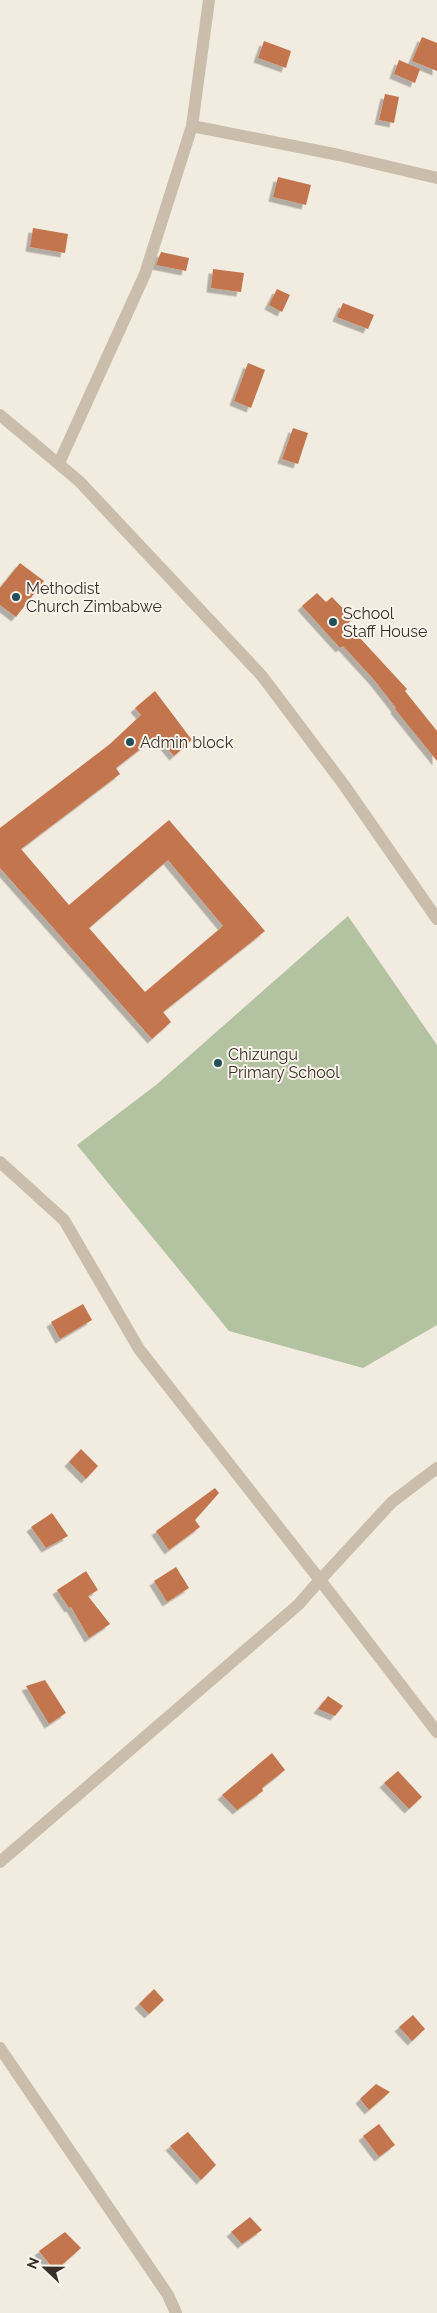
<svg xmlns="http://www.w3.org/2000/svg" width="437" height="2313" font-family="Raleway,sans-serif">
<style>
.green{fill:#b3c2a0}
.building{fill:#c3764d;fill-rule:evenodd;filter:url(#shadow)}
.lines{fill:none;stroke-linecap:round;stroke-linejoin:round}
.minor{stroke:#cbbdab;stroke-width:12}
.tertiary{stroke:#cbbdab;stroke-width:12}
.poi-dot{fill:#215059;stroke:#faf5ec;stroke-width:2}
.labels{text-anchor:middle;stroke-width:4;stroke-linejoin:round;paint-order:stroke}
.poi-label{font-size:16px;fill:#39302a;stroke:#faf5ec;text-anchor:start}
</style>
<defs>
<filter id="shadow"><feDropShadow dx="-4.5" dy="4.5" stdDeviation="0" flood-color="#0004"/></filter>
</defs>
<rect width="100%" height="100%" fill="#f2ebe0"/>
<!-- green -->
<polygon class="green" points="348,916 437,1045 437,1325 363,1368 229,1331 77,1145 156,1085"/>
<!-- building -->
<g class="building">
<polygon points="422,37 437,43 437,71 412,61"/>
<polygon points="264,41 291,51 286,68 258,58"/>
<polygon points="399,60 420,69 415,83 394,74"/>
<polygon points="385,94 399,97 394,123 379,120"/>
<polygon points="278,177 311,185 306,205 273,197"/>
<polygon points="33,228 68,234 65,253 30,247"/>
<polygon points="161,252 189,258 186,271 156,265"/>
<polygon points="213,269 244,273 241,292 211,288"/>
<polygon points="277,289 290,295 282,312 269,305"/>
<polygon points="343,303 374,315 368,329 337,317"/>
<polygon points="248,363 265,370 251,408 234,401"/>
<polygon points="293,428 308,433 298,464 282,459"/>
<polygon points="20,563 44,581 16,617 0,605 0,588"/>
<polygon points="317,593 326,602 332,597 353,619 347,624 407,689 405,691 437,731 437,761 395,709 396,708 375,681 343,646 340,648 302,606"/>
<path d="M155,691L192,740L174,756L157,736L116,768L120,774L21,849L69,905L169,820L265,931L163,1012L171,1022L152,1039L0,868V828L110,744L141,715L135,708ZM168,860L223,926L145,992L89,928Z"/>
<polygon points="83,1304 92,1320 60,1339 51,1322"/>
<polygon points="81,1449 98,1466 86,1479 69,1462"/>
<polygon points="215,1488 219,1493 195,1520 200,1527 169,1550 156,1531"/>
<polygon points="52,1513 68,1536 46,1548 31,1527"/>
<polygon points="176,1567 189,1588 167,1602 154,1581"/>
<polygon points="86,1571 98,1590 88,1596 110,1624 89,1638 71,1607 69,1608 57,1590"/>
<polygon points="45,1680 66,1713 49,1724 26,1686"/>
<polygon points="328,1696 343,1706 335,1716 318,1709"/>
<polygon points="272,1753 285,1770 262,1788 263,1791 237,1810 222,1795"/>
<polygon points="398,1771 422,1797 409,1809 384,1783"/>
<polygon points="154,1989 164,2000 149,2014 139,2004"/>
<polygon points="413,2015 425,2029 412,2041 399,2027"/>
<polygon points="376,2084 390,2092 369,2110 360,2099"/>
<polygon points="379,2124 395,2145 379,2157 363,2136"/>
<polygon points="188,2132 216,2165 201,2180 170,2146"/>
<polygon points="250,2217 262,2230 242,2244 231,2232"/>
<polygon points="65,2232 81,2248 55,2271 39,2251"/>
</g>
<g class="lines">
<!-- minor -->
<g class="minor">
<polyline points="192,126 339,155 437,178"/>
<polyline points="59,463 145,274 192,126 209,0"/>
<polyline points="0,1162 64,1220 139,1349 320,1580 392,1502 437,1468"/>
<polyline points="0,1862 298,1605 320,1580 437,1732"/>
<polyline points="0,2048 168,2295 176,2313"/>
</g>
<!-- tertiary -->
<polyline class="tertiary" points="0,415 79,481 262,676 344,785 437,919"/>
</g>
<!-- markers -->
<g class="poi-dot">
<circle cx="16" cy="597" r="5"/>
<circle cx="333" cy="622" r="5"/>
<circle cx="130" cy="742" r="5"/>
<circle cx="218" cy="1063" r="5"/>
</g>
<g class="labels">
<!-- poi labels -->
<g class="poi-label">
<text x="26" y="594">Methodist<tspan x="26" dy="18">Church Zimbabwe</tspan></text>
<text x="343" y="619">School<tspan x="343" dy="18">Staff House</tspan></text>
<text x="140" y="748">Admin block</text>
<text x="228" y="1060">Chizungu<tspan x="228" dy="18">Primary School</tspan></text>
</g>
</g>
<!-- north arrow -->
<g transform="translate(45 2268) rotate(292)" stroke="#faf5ec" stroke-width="4" paint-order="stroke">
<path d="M0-4L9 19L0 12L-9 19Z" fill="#39302a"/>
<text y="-8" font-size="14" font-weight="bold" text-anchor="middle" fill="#39302a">N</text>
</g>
</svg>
